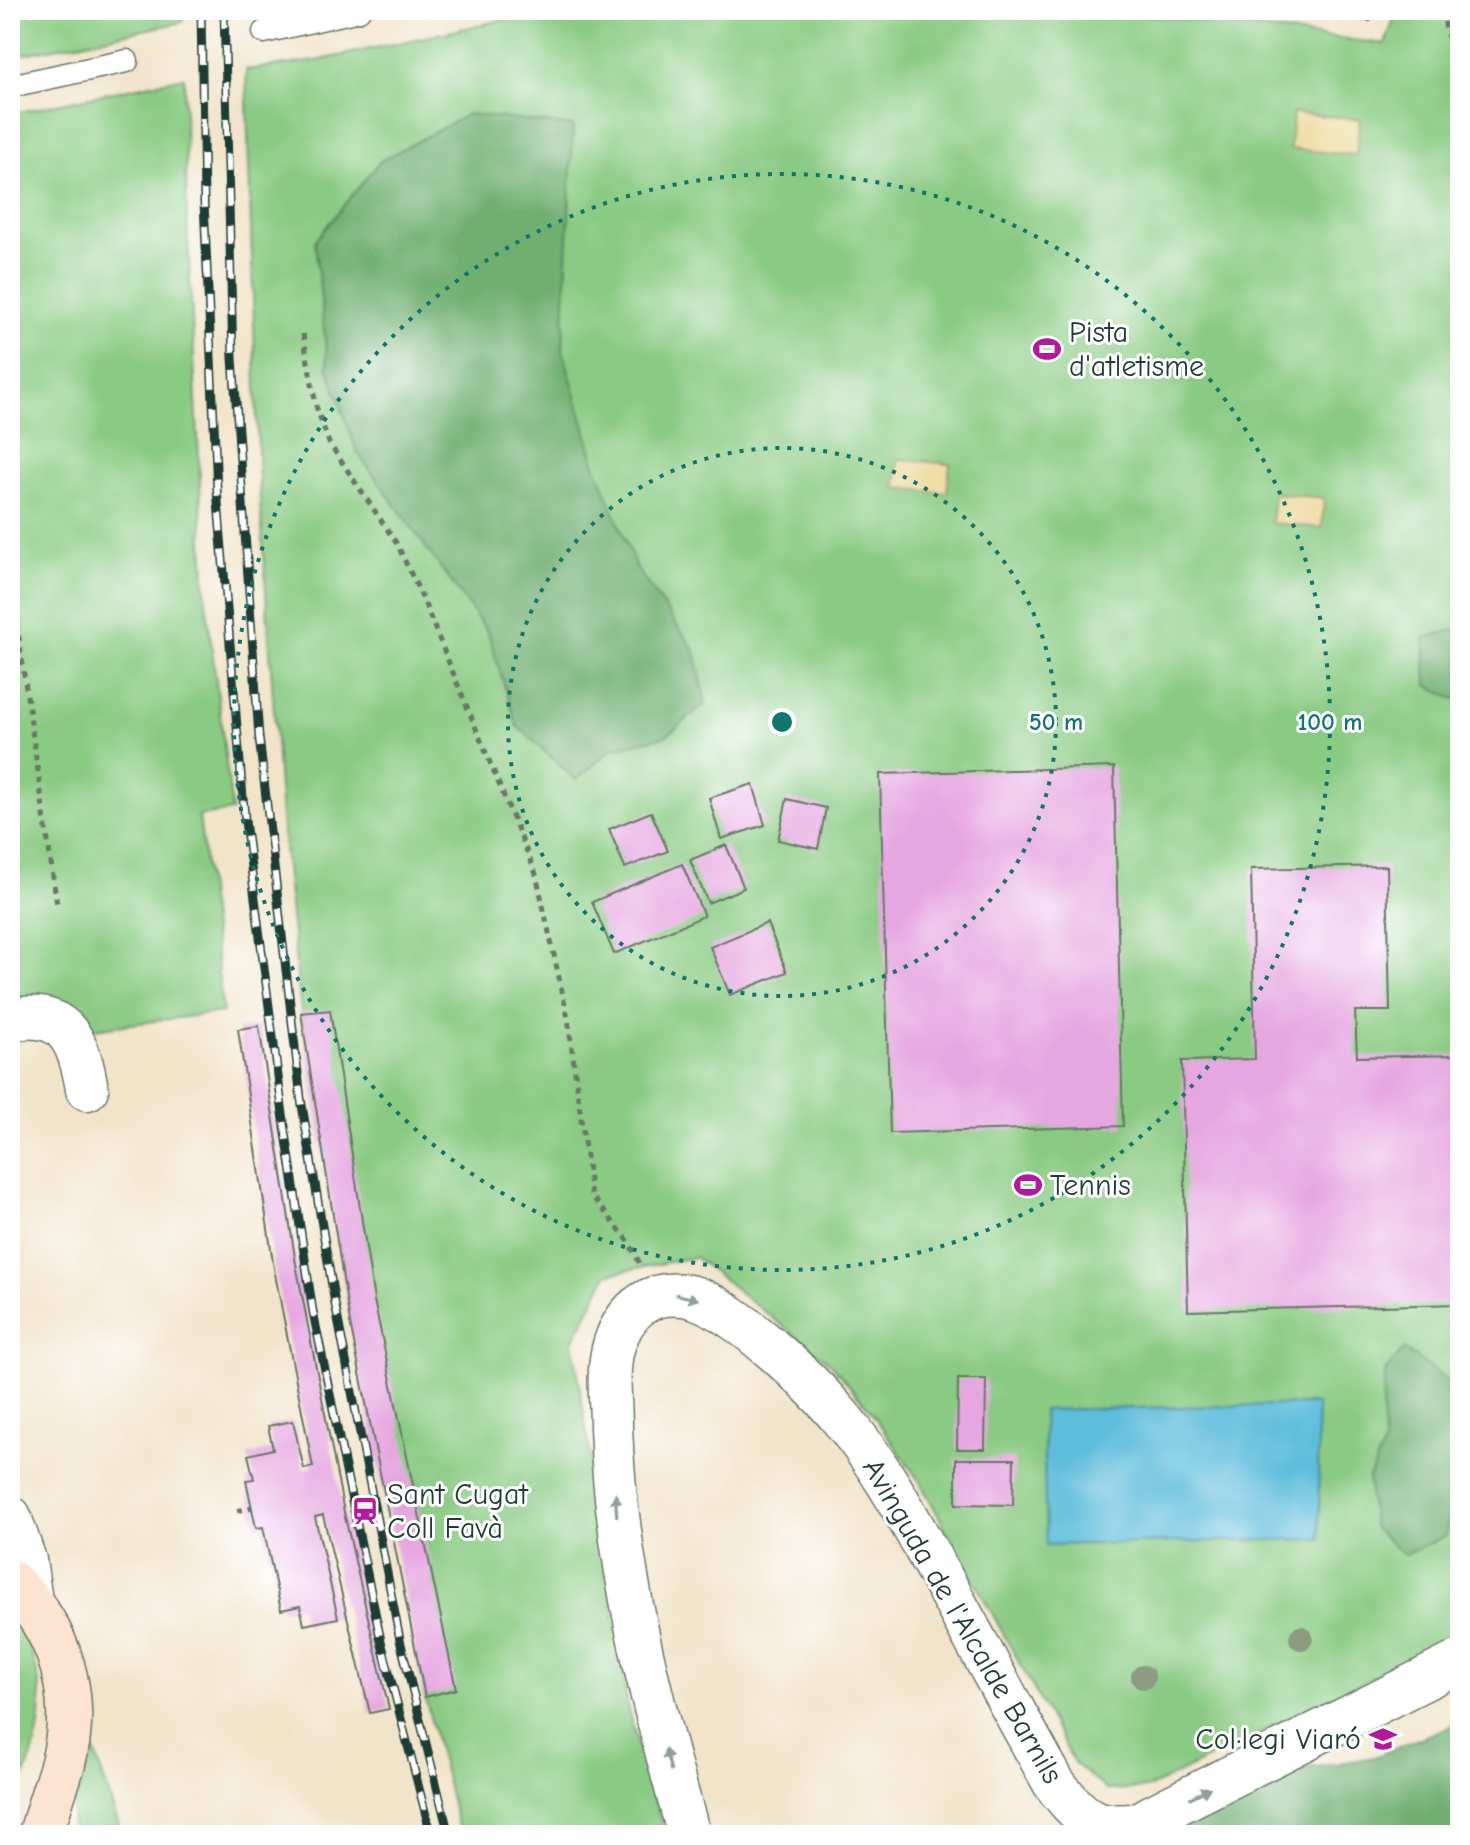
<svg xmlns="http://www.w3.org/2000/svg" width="1470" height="1845" font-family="'Comic Neue',sans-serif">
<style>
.green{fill:#8acb83;stroke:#54845c;stroke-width:2}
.forest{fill:#6faf71;stroke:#477652;stroke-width:2}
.sand{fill:#eeda9e;stroke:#868c69;stroke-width:2}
.water{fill:#5ebddc;stroke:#3e7d88;stroke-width:2}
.building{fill:#e6a7e1}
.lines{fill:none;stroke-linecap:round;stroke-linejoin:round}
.lane-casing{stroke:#687768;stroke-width:25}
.street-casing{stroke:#687768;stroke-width:45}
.secondary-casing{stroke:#687768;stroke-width:47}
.path{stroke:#687768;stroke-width:5;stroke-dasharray:6 6;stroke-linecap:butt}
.lane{stroke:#fff;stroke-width:22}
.street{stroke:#fff;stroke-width:42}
.secondary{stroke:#fde4d0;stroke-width:44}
.rail-casing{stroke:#1f3d34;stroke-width:9}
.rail{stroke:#fff;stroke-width:6;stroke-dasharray:18;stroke-linecap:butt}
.tree{fill:#8c9b82}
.oneway{fill:#8f9e9a}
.ring{fill:none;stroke:#0f766e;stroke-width:4;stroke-dasharray:4 8}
.labels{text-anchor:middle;stroke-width:6;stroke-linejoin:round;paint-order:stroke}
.poi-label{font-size:30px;fill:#1f3d34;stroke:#fff;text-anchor:start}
.street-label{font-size:30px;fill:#1f3d34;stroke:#fff}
.centre{fill:#0f766e;stroke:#fff;stroke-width:4}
.ring-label{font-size:24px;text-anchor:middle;font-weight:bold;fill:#0f766e;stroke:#fff;stroke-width:6;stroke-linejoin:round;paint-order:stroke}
</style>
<rect width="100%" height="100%" fill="#fff"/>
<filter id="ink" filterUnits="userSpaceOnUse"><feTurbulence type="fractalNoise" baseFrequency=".0125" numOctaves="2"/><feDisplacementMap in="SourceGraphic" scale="16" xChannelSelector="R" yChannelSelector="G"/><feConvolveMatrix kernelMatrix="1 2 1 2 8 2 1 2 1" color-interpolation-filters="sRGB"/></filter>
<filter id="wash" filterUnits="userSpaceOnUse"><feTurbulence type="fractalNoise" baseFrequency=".006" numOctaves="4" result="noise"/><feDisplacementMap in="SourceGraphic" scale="32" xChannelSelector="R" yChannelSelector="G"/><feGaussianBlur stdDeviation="1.8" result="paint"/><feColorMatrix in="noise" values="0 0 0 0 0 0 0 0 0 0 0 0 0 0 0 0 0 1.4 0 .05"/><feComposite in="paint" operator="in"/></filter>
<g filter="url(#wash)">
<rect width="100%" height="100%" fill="#f1e4c9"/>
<!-- green -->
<g class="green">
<polygon points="10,10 183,10 183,22 10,57"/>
<polygon points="548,10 1102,10 1385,44 1397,10 1460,10 1460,1634 1149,1788 1107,1790 1075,1764 920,1482 870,1410 831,1364 695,1257 607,1274 573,1341 629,1714 665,1835 460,1835 425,1697 301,1013 281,818 259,484 246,70 316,61"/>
<polygon points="184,77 187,219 206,601 232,811 199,816 223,1012 10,1040 10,114"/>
<path d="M10,1614C55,1677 46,1741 10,1806Z"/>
<polygon points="94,1749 122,1835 70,1835 74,1803"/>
</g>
<!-- forest -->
<g class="forest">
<polygon points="468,114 573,126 563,350 596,467 637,569 695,651 706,703 666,736 613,748 576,780 517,726 488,633 357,452 328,369 315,241 380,161"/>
<polygon points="1460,628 1460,699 1453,698 1427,685 1424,638"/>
<polygon points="1404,1349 1442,1376 1456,1391 1457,1460 1446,1536 1404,1555 1373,1527 1368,1480 1384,1444 1382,1402 1386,1370"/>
<polygon points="1460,1722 1460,1835 1148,1835 1263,1776 1374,1757"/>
</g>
<!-- sand -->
<g class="sand">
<polygon points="1293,113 1360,119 1356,155 1290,149"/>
<polygon points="898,459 950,464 947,493 896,488"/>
<polygon points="1274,493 1324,498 1322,528 1271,523"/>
</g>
<!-- water -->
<polygon class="water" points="1317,1404 1320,1539 1046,1545 1043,1410"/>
<g id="blocks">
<!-- building -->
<g class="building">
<polygon points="1335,10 1373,10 1370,21"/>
<polygon points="1114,767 1123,1126 890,1133 880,774"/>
<polygon points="753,784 765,825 721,839 709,798"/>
<polygon points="787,799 826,808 818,849 778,840"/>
<polygon points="651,812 668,851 625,868 609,829"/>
<polygon points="726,845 744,888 708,903 690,860"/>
<polygon points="682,864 704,916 614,954 592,902"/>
<polygon points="1387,866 1390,1011 1355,1011 1357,1057 1460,1055 1460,1304 1188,1311 1182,1061 1255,1059 1251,869"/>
<polygon points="767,923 787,972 730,995 710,947"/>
<polygon points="330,1010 374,1300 456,1689 425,1697 350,1323 301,1013"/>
<polygon points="259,1026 296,1264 345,1517 389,1709 370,1713 323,1515 315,1517 338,1618 304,1625 300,1606 281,1610 263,1527 256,1528 246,1480 254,1479 248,1455 273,1449 268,1426 293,1421 304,1469 313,1467 274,1269 238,1029"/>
<polygon points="958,1379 986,1379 985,1449 957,1449"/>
<polygon points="956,1459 1014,1459 1013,1505 956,1504"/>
</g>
</g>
</g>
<g filter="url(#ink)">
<use href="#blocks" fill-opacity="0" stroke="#687768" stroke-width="2"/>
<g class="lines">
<!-- lane casing -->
<g class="lane-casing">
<g id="lane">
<polyline points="264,32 359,10"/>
<polyline points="10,86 127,61"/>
</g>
</g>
<!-- street casing -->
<g class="street-casing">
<g id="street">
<path d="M10,1020C66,1008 79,1041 87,1089"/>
<polyline points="10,1517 25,1560 31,1601"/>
<path d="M689,1835C651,1699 616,1569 611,1427C611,1400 606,1368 615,1342C623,1318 640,1298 666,1295C675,1294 687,1295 696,1298C739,1313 812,1383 841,1418C884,1469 913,1527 945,1584C981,1651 1017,1717 1054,1783C1079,1816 1094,1831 1137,1824L1460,1661"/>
</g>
</g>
<!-- secondary casing -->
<g class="secondary-casing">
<path id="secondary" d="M10,1582C61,1628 80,1697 63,1763C56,1787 47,1811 41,1835"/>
</g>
<!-- path -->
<g class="path">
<path d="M1445,10C1443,29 1449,43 1460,58"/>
<polyline points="303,334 316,406 329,443 397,544 421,595 536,874 568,1018 591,1195 627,1239 640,1264"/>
<polyline points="10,576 57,905"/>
<polyline points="237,1511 252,1507"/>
</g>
<!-- lane -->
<use href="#lane" class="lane"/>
<!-- street -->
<use href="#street" class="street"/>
<!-- secondary -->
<use href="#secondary" class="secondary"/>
<!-- rail casing -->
<g class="rail-casing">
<g id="rail">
<polyline points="201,10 204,202 217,490 245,821 282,1107 313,1312 381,1641 431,1835"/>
<polyline points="224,10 233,358 259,737 301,1099 335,1304 400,1640 449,1835"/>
</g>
</g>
<!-- rail -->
<use href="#rail" class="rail"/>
</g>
<!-- trees -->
<g class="tree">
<circle cx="1301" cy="1638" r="12"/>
<circle cx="1143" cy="1677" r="12"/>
</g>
<!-- one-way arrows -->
<defs><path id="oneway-solid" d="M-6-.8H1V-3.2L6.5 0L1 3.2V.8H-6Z" transform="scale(2)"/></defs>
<g class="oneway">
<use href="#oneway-solid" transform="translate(687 1297) rotate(13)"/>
<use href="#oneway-solid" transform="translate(616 1505) rotate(-94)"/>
<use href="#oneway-solid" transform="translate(668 1760) rotate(-105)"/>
<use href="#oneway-solid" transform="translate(1200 1793) rotate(-27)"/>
</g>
</g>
<!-- distance rings -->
<g class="ring">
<circle cx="782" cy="722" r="274"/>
<circle cx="782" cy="722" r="548"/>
</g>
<!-- icons -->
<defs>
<g id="stadium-bare" transform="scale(2.16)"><path d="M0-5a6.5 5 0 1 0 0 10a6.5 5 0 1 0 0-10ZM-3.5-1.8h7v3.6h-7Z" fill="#b5179e" stroke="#fff" stroke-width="2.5" paint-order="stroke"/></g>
<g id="station-bare" transform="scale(2.16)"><path d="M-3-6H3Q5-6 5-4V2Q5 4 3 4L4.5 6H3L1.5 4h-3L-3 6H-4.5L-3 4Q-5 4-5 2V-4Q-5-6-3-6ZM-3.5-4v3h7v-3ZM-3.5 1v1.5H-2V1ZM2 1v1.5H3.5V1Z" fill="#b5179e" stroke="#fff" stroke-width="2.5" paint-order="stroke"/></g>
<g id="school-bare" transform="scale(2.16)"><path d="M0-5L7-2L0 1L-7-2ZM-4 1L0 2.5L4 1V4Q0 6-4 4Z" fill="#b5179e" stroke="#fff" stroke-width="2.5" paint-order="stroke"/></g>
</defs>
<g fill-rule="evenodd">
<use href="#stadium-bare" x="1047" y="349"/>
<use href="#stadium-bare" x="1028" y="1185"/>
<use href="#station-bare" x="365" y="1511"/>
<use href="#school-bare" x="1383" y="1739"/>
</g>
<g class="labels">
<!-- poi labels -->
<g class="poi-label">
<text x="1069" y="342">Pista<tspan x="1069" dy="34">d'atletisme</tspan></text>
<text x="1050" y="1195">Tennis</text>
<text x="387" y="1504">Sant Cugat<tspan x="387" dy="34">Coll Favà</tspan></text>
<text x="1361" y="1749" text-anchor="end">Col·legi Viaró</text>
</g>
<!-- street labels -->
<g class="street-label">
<text transform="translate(963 1621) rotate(60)" y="10">Avinguda de l'Alcalde Barnils</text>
</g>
</g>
<circle cx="782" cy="722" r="12" class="centre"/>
<g class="ring-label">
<text x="1056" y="730">50 m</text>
<text x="1330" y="730">100 m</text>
</g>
<!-- margin -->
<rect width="1470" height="1845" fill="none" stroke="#fff" stroke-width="40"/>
</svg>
